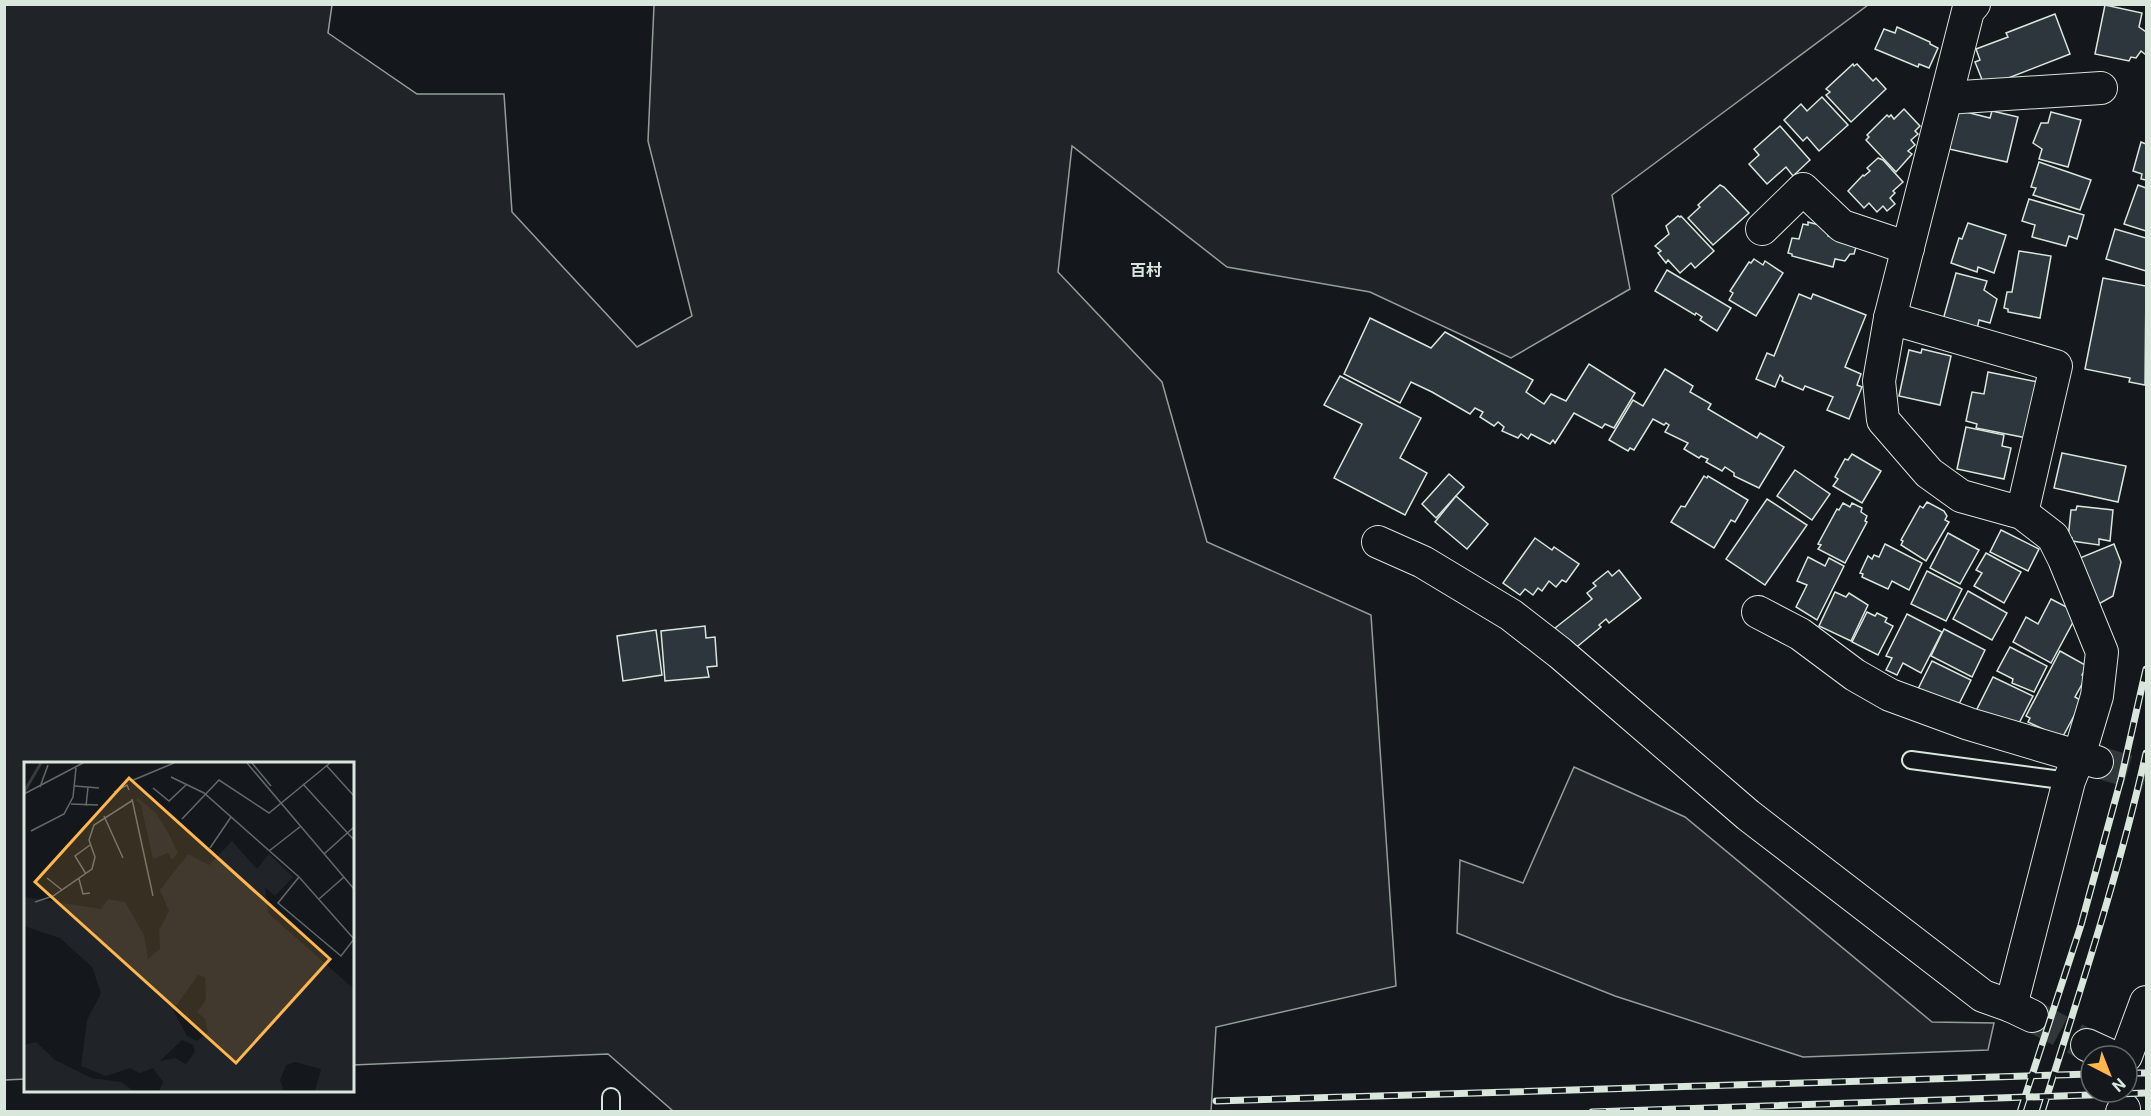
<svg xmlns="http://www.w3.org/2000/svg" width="2151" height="1116" font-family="Roboto,'Noto Sans JP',sans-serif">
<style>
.green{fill:#202428;stroke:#939e99;stroke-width:1.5}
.building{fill:#2c363c;stroke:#d8e6dc;stroke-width:1.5}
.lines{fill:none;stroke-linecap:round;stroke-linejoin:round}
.street-tunnel{stroke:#313739;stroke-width:32;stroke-dasharray:32 16;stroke-linecap:butt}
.lane-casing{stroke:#d8e6dc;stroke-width:20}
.street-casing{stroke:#d8e6dc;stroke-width:34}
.lane{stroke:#14181c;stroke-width:16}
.street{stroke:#14181c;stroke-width:32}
.rail-casing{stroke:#d8e6dc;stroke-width:7}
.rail{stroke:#14181c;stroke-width:4.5;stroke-dasharray:14;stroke-linecap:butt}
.labels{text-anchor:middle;stroke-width:4.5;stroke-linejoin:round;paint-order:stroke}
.neighbourhood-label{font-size:16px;font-weight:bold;fill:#d8e6dc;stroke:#14181c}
.inset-river{fill:none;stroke:#363b3e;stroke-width:3}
.inset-road{fill:none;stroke:#626a69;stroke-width:1.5}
.view{fill:#ffb74d;fill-opacity:0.15;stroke:#ffb74d;stroke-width:3}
.inset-edge{fill:none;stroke:#d8e6dc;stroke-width:3}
</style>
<rect width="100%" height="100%" fill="#14181c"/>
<!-- green -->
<g class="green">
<polygon points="4,5 332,5 328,33 417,94 504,94 512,212 637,347 692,316 648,141 654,5 1868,5 1612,195 1630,289 1511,358 1370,292 1227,267 1072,146 1058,272 1162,382 1207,542 1371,615 1396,986 1216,1027 1211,1112 673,1111 608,1054 353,1065 352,764 26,764 25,1079 5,1080"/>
<polygon points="1574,767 1685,817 1932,1022 1994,1023 1988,1050 1803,1057 1615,996 1457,933 1460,860 1523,883"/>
</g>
<!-- building -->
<g class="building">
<polygon points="2105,5 2142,13 2139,27 2146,32 2146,55 2141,51 2136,58 2131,57 2129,61 2095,54"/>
<polygon points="2055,14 2070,54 1985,87 1975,62 1980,60 1976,49 2008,37 2006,33"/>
<polygon points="1897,27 1930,42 1930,44 1938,48 1929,68 1919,64 1918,67 1875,49 1884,29 1895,33"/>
<polygon points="1853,64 1854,66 1857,64 1873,81 1876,78 1886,89 1851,122 1826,95 1830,92 1826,89"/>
<polygon points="1822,97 1848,125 1819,151 1807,137 1803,141 1784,120 1801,104 1807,111"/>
<polygon points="1904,109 1920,126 1915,131 1918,134 1911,140 1915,145 1908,151 1912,154 1896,172 1866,140 1869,137 1867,135 1887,115 1889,117 1891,115 1894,119"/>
<polygon points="1958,110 1990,118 1992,111 2018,117 2007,162 1949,149"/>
<polygon points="2051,112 2081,120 2068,167 2039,159 2042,149 2033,143 2041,123 2048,123"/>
<polygon points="1780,126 1810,160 1793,176 1786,167 1767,184 1749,164 1759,155 1754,149"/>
<polygon points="2141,142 2146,144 2146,180 2141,179 2142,174 2133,171"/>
<polygon points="1878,158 1883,160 1903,182 1893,191 1895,193 1890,198 1895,204 1887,211 1883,206 1877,212 1869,203 1864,208 1848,191 1863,175 1864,176 1870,171 1867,168"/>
<polygon points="2039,162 2091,180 2080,210 2033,195 2036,188 2031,187"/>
<polygon points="1720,185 1724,187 1749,213 1713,245 1688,218 1700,207 1698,205"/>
<polygon points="2138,185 2146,188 2146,231 2124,224"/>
<polygon points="2029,199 2084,215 2077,239 2069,236 2066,246 2032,237 2035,225 2022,221"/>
<polygon points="1678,216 1680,217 1681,216 1714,251 1695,268 1691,263 1680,273 1668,260 1666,263 1658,253 1661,251 1655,246 1669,234 1666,226"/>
<polygon points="1808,222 1830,228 1828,236 1857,244 1854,254 1850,254 1845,261 1835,259 1833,267 1792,256 1792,254 1788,253 1792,238 1799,239 1803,224 1808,225"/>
<polygon points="1968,223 2006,235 1994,273 1978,267 1977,272 1951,263 1959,238 1962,239"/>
<polygon points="2115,229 2146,238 2146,271 2106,259"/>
<polygon points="2019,251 2051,256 2040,318 2008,312 2008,309 2004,308 2007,292 2012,292"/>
<polygon points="1754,259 1763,265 1765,261 1783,273 1756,316 1729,300 1733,293 1730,291 1749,262 1751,263"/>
<polygon points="1667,270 1731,308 1717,331 1700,320 1702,317 1696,313 1695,315 1655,291"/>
<polygon points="1956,273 1987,281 1984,290 1997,299 1990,323 1979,320 1977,329 1943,320"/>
<polygon points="2103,278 2146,286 2145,385 2129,382 2130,378 2085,369"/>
<polygon points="1799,294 1811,299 1813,294 1866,315 1845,367 1861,374 1857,385 1862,387 1849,419 1827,410 1833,397 1805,386 1803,390 1782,381 1783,378 1780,375 1775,387 1756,379 1767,353 1774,356"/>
<polygon points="1370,318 1431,348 1445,332 1533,380 1526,392 1544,404 1551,394 1566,401 1589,364 1635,393 1614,428 1605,424 1602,428 1574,413 1555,443 1553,440 1550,444 1531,434 1528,439 1521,434 1518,438 1502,431 1504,427 1498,422 1494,426 1480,417 1483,412 1475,408 1470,414 1432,392 1411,382 1400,403 1344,374"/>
<polygon points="1922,349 1951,356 1940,405 1899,396 1909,350 1921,353"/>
<polygon points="1665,369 1693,386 1690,392 1711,404 1708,409 1757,438 1760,433 1784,447 1759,488 1734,476 1734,473 1725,467 1722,471 1706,462 1708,459 1701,456 1699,458 1684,449 1688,443 1665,432 1669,425 1666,423 1664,425 1653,419 1634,450 1630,448 1628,451 1609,440 1633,400 1643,406"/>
<polygon points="1988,372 2038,382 2027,438 1976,428 1977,424 1966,421 1972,392 1984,394"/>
<polygon points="1340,376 1421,418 1400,458 1427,473 1405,515 1334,478 1362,424 1324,405"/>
<polygon points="1966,427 2004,435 2002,446 2011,448 2004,479 1957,469"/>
<polygon points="2062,453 2126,466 2118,502 2054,488"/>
<polygon points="1852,454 1881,471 1862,503 1833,486 1838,479 1835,477 1845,459 1848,460"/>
<polygon points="1795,470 1830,494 1812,520 1777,496"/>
<polygon points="1449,474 1464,487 1436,518 1422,504"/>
<polygon points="1704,476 1707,478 1708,476 1748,500 1735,522 1731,520 1714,548 1671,522 1681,506 1685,507"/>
<polygon points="1456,496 1488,524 1467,549 1435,522"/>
<polygon points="1767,499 1807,525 1765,585 1726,559"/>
<polygon points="1927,502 1944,511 1947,516 1945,520 1949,522 1926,561 1901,545 1903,541 1901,540 1920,506 1923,508"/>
<polygon points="1843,503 1850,507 1852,503 1862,508 1861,512 1867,516 1865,521 1867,522 1845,563 1818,549 1821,545 1818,544 1837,509 1839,510"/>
<polygon points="2077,506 2113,510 2110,541 2099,539 2099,545 2072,541 2072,538 2068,539 2071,510 2076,510"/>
<polygon points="2001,530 2039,549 2028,571 1990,552"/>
<polygon points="1948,533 1979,550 1960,584 1930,568"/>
<polygon points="1535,538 1552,550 1554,547 1579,564 1566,582 1562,580 1556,587 1549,581 1542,591 1538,588 1533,595 1525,589 1520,595 1503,583"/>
<polygon points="1885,544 1922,563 1909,590 1892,581 1888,589 1862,577 1863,574 1860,573 1868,556 1872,559 1874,555 1879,557"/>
<polygon points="2114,544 2121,562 2113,596 2095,606 2070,562"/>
<polygon points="1986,553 2021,572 2004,603 1974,586 1982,573 1976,570"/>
<polygon points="1808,557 1825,566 1829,558 1844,566 1817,620 1796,607 1807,585 1797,581"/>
<polygon points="1619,570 1641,598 1609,623 1606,619 1599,625 1601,627 1573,650 1555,628 1592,599 1587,593 1596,586 1593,583 1608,571 1612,576"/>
<polygon points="1927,571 1962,589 1946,621 1911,604"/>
<polygon points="1968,591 2007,613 1992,640 1953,619"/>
<polygon points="1835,592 1846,597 1849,593 1868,605 1851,641 1819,626"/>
<polygon points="2051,599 2078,613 2051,663 2013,642 2026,617 2038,624"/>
<polygon points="1867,612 1875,616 1877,613 1887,618 1885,622 1893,626 1878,655 1852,642"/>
<polygon points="1907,614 1942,632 1921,673 1903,663 1897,675 1886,670 1892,658 1886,656"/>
<polygon points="705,626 706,638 715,637 717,666 707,667 709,677 665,681 661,631"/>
<polygon points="1944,629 1985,650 1972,677 1931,656"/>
<polygon points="656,630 662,675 623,681 617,636"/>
<polygon points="2010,647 2047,666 2034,692 2012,683 2013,679 1997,671"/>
<polygon points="2060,651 2087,666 2082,675 2086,677 2075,697 2082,701 2062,738 2028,722 2030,718 2026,716"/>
<polygon points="1932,661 1971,680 1957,708 1918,689"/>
<polygon points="1993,677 2033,696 2016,729 1976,711"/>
</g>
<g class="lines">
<!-- street-tunnel -->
<g class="street-tunnel">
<polyline points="2097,762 2146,776"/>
<polyline points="2032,1016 2087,1045"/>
</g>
<!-- lane casing -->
<g class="lane-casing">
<g id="lane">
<polyline points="1911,760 2069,781"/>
<polyline points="611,1097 611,1112"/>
</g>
</g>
<!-- street casing -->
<g class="street-casing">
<g id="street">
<polyline points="1974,4 1968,11 1890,318 1879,381 1883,420 1929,473 1961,496 2022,513 2053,537 2064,559 2102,652 2097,696 2079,756 2069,781 2011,1006"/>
<polyline points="1946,98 2101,88"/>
<polyline points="1762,229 1803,189 1842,226 1908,248"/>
<polyline points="1890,318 2056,366 2022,513"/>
<polyline points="1378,542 1423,562 1511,615 1560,653 1748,815 1983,996 2011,1006 2032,1016"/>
<polyline points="1758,612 1800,634 1855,675 1890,695 1969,724 2097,762"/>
<polyline points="2087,1045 2111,1056"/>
<polyline points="2126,1056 2146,1002"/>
<polyline points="2122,1112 2124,1109"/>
</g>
</g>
<!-- lane -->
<use href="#lane" class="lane"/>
<!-- street -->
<use href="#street" class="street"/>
<!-- rail casing -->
<g class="rail-casing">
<g id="rail">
<polyline points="2127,1073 2146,1073"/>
<polyline points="1216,1101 2091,1074"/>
<polyline points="1592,1112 2146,1093"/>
<polyline points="2020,1112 2081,925 2121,779 2146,669"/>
<path d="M2042,1112C2079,993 2119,874 2146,753"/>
</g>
</g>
<!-- rail -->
<use href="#rail" class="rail"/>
</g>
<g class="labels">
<!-- neighbourhood labels -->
<g class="neighbourhood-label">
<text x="1146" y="276">百村</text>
</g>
</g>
<!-- overview -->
<g transform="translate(24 762)">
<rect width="330" height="330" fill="#14181c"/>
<path d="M114,36L132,51L145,72L154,91L148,98L144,91L129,97L117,43L112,38ZM208,79L233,107L245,92L269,115L251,134L241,125L244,151L330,227V329H291L297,307L271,300L262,303L256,318L260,329H135L139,320L129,306L116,311L106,306L82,314L57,304L63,258L77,231L68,205L36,176L0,164V135L77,147L84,137L101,140L120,173L124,197L136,187L135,168L145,149L136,128L164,92L185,103ZM174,213L181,215L182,238L173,250L181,257L184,270L173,279L163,274L149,248ZM158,278L169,283L171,290L162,302L151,296L136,299ZM12,280L31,298L67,316L97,320L110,329H0V283Z" fill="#202428" fill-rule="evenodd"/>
<path class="inset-river" d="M0,30L17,1"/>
<path class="inset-road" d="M223,1L330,127M228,1L247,24M302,3L330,34M147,15L180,31L275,115L330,177M107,19L150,1M279,22L330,78M51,24L75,26M16,25L24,3M129,26L145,39L163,22M90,30L103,23L105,28M0,32L59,1M108,37L129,134M47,42L74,43M62,44L64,25M80,54L99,96M158,57L195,18L245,51L306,1M7,69L40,52L49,35L52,6M186,86L207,55M245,89L277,64M300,92L330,65M62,112L51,94L66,83M275,115L254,141L317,194L330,177M23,116L38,128M55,117L59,132L66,131M295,137L320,115M11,140L29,134L68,107L71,95L65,78L70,63L109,38"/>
<path class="view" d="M105,16L306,197L212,301L11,120Z"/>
<rect width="330" height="330" class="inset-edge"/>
</g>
<!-- border -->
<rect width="2151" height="1116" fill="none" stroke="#d8e6dc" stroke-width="12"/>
<!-- north arrow -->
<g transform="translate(2109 1074) rotate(138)"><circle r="28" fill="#14181c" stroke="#626a69" stroke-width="1.5"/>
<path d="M0-4.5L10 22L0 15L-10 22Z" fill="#ffb74d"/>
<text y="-9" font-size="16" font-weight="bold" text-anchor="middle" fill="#d8e6dc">N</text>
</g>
</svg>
